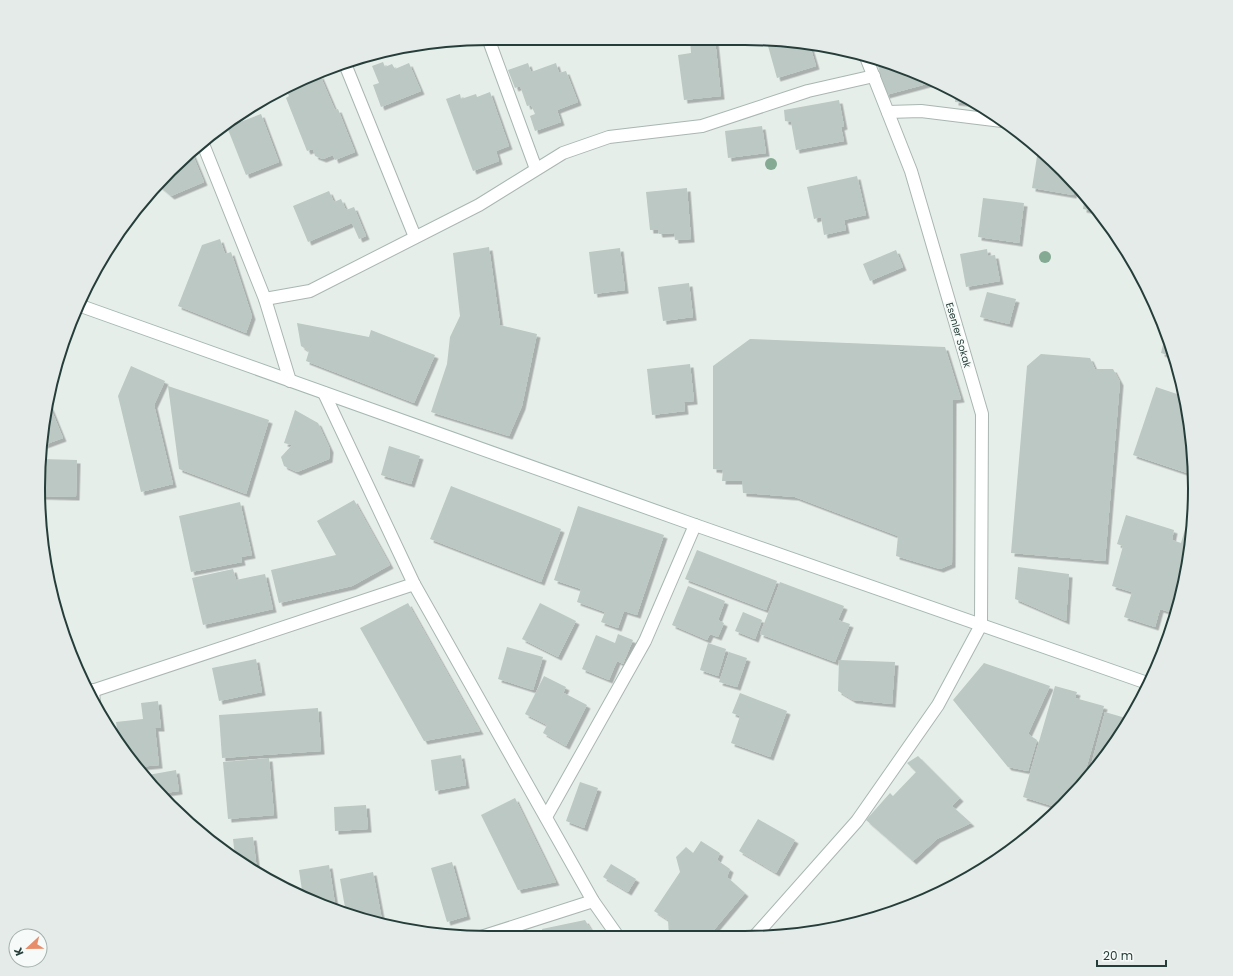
<svg xmlns="http://www.w3.org/2000/svg" width="1233" height="976" font-family="Poppins,sans-serif">
<style>
.building{fill:#bbc8c3;filter:url(#shadow)}
.lines{fill:none;stroke-linecap:round;stroke-linejoin:round}
.minor-casing{stroke:#a9b6b1;stroke-width:14}
.secondary-casing{stroke:#a5b8b2;stroke-width:14}
.minor{stroke:#fff;stroke-width:12}
.secondary{stroke:#fff;stroke-width:12}
.tree{fill:#84aa94}
.labels{text-anchor:middle;stroke-width:4;stroke-linejoin:round;paint-order:stroke}
.street-label{font-size:10px;fill:#263e39;stroke:#f6faf8}
.rim{fill:none;stroke:#263e39;stroke-width:2}
</style>
<defs>
<filter id="shadow"><feDropShadow dx="3.5" dy="3.5" stdDeviation="0" flood-color="#0004"/></filter>
</defs>
<rect width="100%" height="100%" fill="#e6eeea"/>
<!-- building -->
<g class="building">
<polygon points="715,39 721,96 684,100 678,55 691,53 690,40"/>
<polygon points="766,39 810,46 816,66 777,78"/>
<polygon points="876,59 890,62 934,82 886,95"/>
<polygon points="383,62 385,67 392,64 395,69 409,63 421,91 381,107 373,85 379,83 372,66"/>
<polygon points="528,63 531,72 556,63 559,73 566,71 578,102 557,110 561,122 535,131 530,116 535,114 531,105 527,106 520,86 515,88 508,70"/>
<polygon points="320,75 335,110 338,109 355,152 335,160 333,155 323,159 315,156 313,149 307,151 286,98 289,96 286,89"/>
<polygon points="490,92 509,146 496,151 499,161 473,171 446,99 460,94 461,99 476,94 477,97"/>
<polygon points="956,92 970,98 979,104 955,102"/>
<polygon points="839,100 844,126 841,127 844,141 796,150 791,122 785,121 784,110"/>
<polygon points="261,114 279,162 246,175 227,127"/>
<polygon points="762,126 766,153 728,158 725,131"/>
<polygon points="1038,150 1043,151 1075,185 1073,195 1032,188"/>
<polygon points="192,153 204,182 171,196 158,185 170,170"/>
<polygon points="857,176 866,215 844,220 846,230 824,235 821,217 814,219 807,187"/>
<polygon points="687,188 691,239 675,240 674,233 659,234 658,230 650,230 646,192"/>
<polygon points="329,191 334,202 341,199 346,210 354,207 366,236 359,239 352,223 308,242 293,206"/>
<polygon points="1085,196 1098,210 1100,212 1083,209"/>
<polygon points="983,198 1024,203 1019,243 978,237"/>
<polygon points="220,239 225,254 231,252 252,316 246,333 178,306 202,245"/>
<polygon points="489,247 500,325 537,334 522,406 509,436 431,412 447,364 450,337 460,316 453,253"/>
<polygon points="620,248 625,290 594,294 589,252"/>
<polygon points="987,249 988,256 995,255 1000,281 966,287 960,254"/>
<polygon points="896,250 903,267 870,281 863,264"/>
<polygon points="689,283 693,317 663,321 658,287"/>
<polygon points="987,292 1016,299 1009,324 980,317"/>
<polygon points="297,323 369,337 371,330 435,355 414,403 306,361 309,351 301,346"/>
<polygon points="1166,332 1171,344 1174,357 1161,353"/>
<polygon points="750,339 945,347 961,399 953,400 952,564 940,569 896,556 898,536 795,497 743,493 742,481 722,481 723,470 713,469 713,366"/>
<polygon points="1041,354 1090,358 1095,369 1113,369 1120,382 1105,561 1011,553 1027,366"/>
<polygon points="690,364 694,401 684,402 685,411 652,415 647,369"/>
<polygon points="131,366 165,381 154,405 173,484 141,492 118,396"/>
<polygon points="168,386 269,420 246,494 179,469"/>
<polygon points="1156,387 1183,396 1191,429 1193,475 1133,455"/>
<polygon points="49,404 63,438 44,445 45,436"/>
<polygon points="295,410 318,423 330,449 329,459 297,472 284,466 281,457 292,445 284,443"/>
<polygon points="389,446 420,456 411,484 381,475"/>
<polygon points="42,459 77,460 76,497 39,496 38,488"/>
<polygon points="451,486 561,529 541,582 430,539"/>
<polygon points="354,500 390,565 352,586 279,603 271,570 336,555 317,521"/>
<polygon points="240,502 252,555 241,557 242,562 191,572 179,516"/>
<polygon points="578,506 664,535 637,615 624,611 618,628 601,622 605,612 577,602 581,589 554,580"/>
<polygon points="1126,515 1174,530 1172,540 1181,543 1186,526 1192,527 1180,605 1176,614 1160,609 1155,627 1124,617 1132,592 1112,586 1123,546 1117,544"/>
<polygon points="697,550 777,581 766,610 685,579"/>
<polygon points="1018,567 1069,574 1066,621 1015,599"/>
<polygon points="233,569 236,580 265,574 273,609 203,625 192,578"/>
<polygon points="780,582 844,606 838,620 850,624 835,662 760,634"/>
<polygon points="688,586 725,601 718,620 724,623 718,637 710,634 707,640 672,625"/>
<polygon points="408,603 480,731 424,741 360,628"/>
<polygon points="540,603 576,621 558,657 522,639"/>
<polygon points="743,612 762,620 755,639 735,631"/>
<polygon points="618,634 633,640 623,664 617,661 609,680 582,669 596,635 615,643"/>
<polygon points="708,643 726,649 718,676 700,670"/>
<polygon points="507,647 543,657 533,690 498,679"/>
<polygon points="729,652 747,658 737,687 719,682"/>
<polygon points="256,659 262,692 219,701 212,668"/>
<polygon points="839,660 895,662 892,704 853,700 838,691"/>
<polygon points="984,663 1050,686 1028,734 1037,740 1028,771 1008,767 953,700"/>
<polygon points="544,676 566,687 559,702 564,693 587,705 566,746 543,733 547,725 525,714"/>
<polygon points="1055,686 1077,692 1075,698 1104,706 1082,783 1059,808 1023,797"/>
<polygon points="740,693 787,711 770,757 731,743 740,716 732,713"/>
<polygon points="158,701 161,728 155,728 159,765 138,767 137,759 132,759 116,737 118,736 116,722 143,719 141,703"/>
<polygon points="318,708 321,751 222,758 219,715"/>
<polygon points="1105,712 1129,719 1097,767 1091,765"/>
<polygon points="461,755 466,785 435,791 431,760"/>
<polygon points="918,756 960,798 952,806 971,823 937,839 913,861 866,820 890,793 893,796 916,772 907,763"/>
<polygon points="269,758 274,815 228,819 223,762"/>
<polygon points="176,770 179,791 165,793 166,800 150,785 148,775"/>
<polygon points="580,782 598,788 584,828 566,821"/>
<polygon points="515,798 556,882 518,890 481,815"/>
<polygon points="366,805 368,829 335,831 334,807"/>
<polygon points="758,819 795,840 776,873 739,851"/>
<polygon points="253,837 257,870 235,857 233,839"/>
<polygon points="701,841 720,853 717,860 730,869 727,877 745,893 708,937 669,937 668,920 654,911 680,872 676,857 686,847 693,853"/>
<polygon points="452,862 467,916 447,922 431,868"/>
<polygon points="611,864 636,879 628,892 603,877"/>
<polygon points="329,865 336,910 316,904 303,897 299,870"/>
<polygon points="373,872 382,920 374,921 346,913 340,879"/>
<polygon points="585,920 596,938 544,938 542,929"/>
</g>
<g class="lines">
<!-- minor casing -->
<g class="minor-casing">
<g id="minor">
<polyline points="488,38 536,169"/>
<polyline points="345,64 415,237"/>
<polyline points="888,112 921,111 1002,121"/>
<polyline points="203,144 265,299 290,381"/>
<polyline points="265,299 310,291 479,205 563,153 609,137 702,126 808,91 874,76"/>
<polyline points="324,393 414,584 593,901 619,938"/>
<polyline points="93,690 94,704"/>
<polyline points="89,692 414,584"/>
<polyline points="546,817 645,641 695,525"/>
<polyline points="481,937 593,901"/>
<polyline points="754,937 857,821 938,705 981,625 982,414 911,171 866,57"/>
</g>
</g>
<!-- secondary casing -->
<g class="secondary-casing">
<polyline id="secondary" points="81,306 695,525 1150,684"/>
</g>
<!-- minor -->
<use href="#minor" class="minor"/>
<!-- secondary -->
<use href="#secondary" class="secondary"/>
</g>
<!-- trees -->
<g class="tree">
<circle cx="771" cy="164" r="6"/>
<circle cx="1045" cy="257" r="6"/>
</g>
<g class="labels">
<!-- street labels -->
<g class="street-label">
<text transform="translate(959 335) rotate(74)" y="4">Esenler Sokak</text>
</g>
</g>
<!-- crop -->
<path d="M0 0H1233V976H0ZM488 45H745A443 443 0 0 1 1188 488V488A443 443 0 0 1 745 931H488A443 443 0 0 1 45 488V488A443 443 0 0 1 488 45Z" fill="#e5ebe9" fill-rule="evenodd"/>
<path class="rim" d="M488 45H745A443 443 0 0 1 1188 488V488A443 443 0 0 1 745 931H488A443 443 0 0 1 45 488V488A443 443 0 0 1 488 45Z"/>
<!-- north arrow -->
<g transform="translate(28 948) rotate(248)"><circle r="19" fill="#f6faf8" stroke="#a3afac"/>
<path d="M0-3L7 15L0 10L-7 15Z" fill="#e78d6a"/>
<text y="-6" font-size="11" font-weight="bold" text-anchor="middle" fill="#263e39">K</text>
</g>
<!-- scale -->
<path d="M1097 960v6h69v-6" fill="none" stroke="#263e39" stroke-width="2"/>
<text x="1103" y="960" font-size="12" fill="#263e39" stroke="#f6faf8" stroke-width="3" paint-order="stroke">20 m</text>
</svg>
